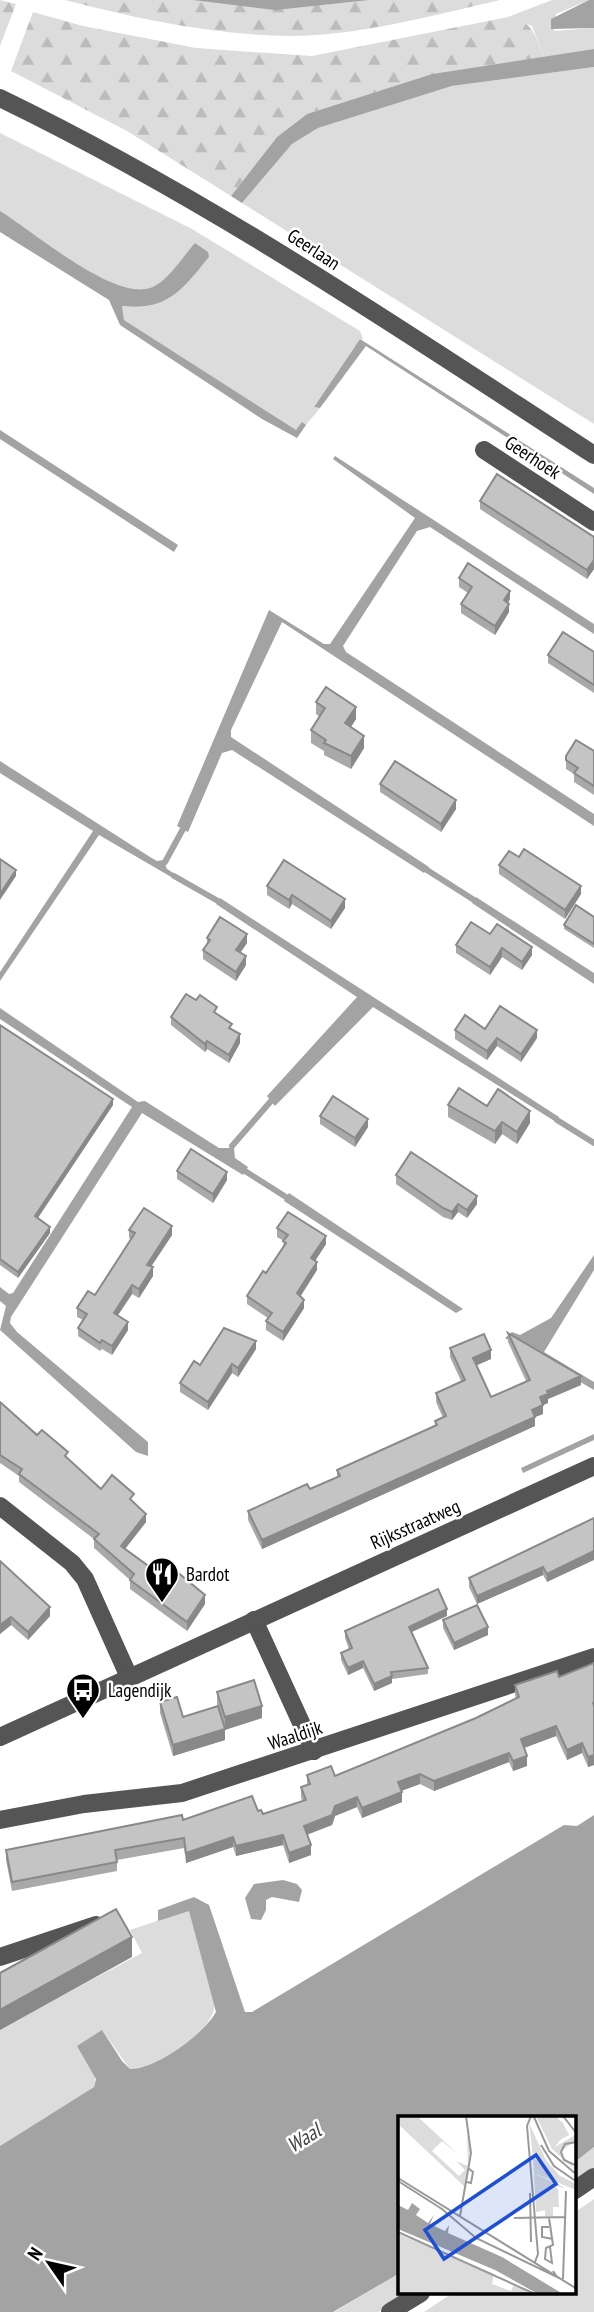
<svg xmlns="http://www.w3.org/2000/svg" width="594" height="2312" font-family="'PT Sans Narrow',sans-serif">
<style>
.green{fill:#dcdcdc}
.forest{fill:url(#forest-firs)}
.water{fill:#a3a3a3}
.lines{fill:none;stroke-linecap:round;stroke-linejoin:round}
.stream{stroke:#a3a3a3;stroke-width:6}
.minor{stroke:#555;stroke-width:18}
.wall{fill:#a9a9a9}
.shaded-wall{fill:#898989}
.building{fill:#c4c4c4;stroke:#898989;stroke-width:2}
.labels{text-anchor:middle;stroke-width:5;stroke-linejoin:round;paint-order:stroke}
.street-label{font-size:19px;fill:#000;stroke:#fff}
.poi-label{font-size:19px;fill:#000;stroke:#fff;text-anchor:start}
.water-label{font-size:21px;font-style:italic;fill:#444;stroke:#fff}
.inset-road{fill:none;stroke:#999;stroke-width:2}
.view{fill:#1d4ed8;fill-opacity:0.15;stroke:#1d4ed8;stroke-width:3.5}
.inset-edge{fill:none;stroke:#000;stroke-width:3.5}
</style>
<defs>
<pattern id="forest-firs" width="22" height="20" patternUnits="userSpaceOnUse" patternTransform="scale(1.75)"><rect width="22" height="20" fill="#dcdcdc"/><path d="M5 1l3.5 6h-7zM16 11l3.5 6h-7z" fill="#bbb"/></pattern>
</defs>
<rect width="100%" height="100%" fill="#fff"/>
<!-- green -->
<g class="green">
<polygon points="552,0 589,0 556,14 554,31 594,28 594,49 544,57 532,26 508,17"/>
<polygon points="594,67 594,424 242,203 292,144 318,128 452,86"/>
<path d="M0,133L192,229L360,331L363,339H360L314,407L320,408L306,425L302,423L296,431L124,320L122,306C168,311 182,290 209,257L195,243C183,257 167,283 150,289C113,300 31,231 0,211Z"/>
<path d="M189,1910L214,2003C218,2030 154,2069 130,2069L102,2030L94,2087L0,2146V2029L142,1953L130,1930Z"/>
<polygon points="594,2147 594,2173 575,2186 575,2162"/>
<polygon points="594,2199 594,2312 424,2312 453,2293 575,2293 575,2212"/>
<polygon points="400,2273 400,2293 411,2293 378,2312 334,2312"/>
</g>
<!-- forest -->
<g class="forest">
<polygon points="0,0 16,4 0,46"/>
<path d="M65,0H500C435,15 357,36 290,36C214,35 138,19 65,0Z"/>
<path d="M33,12L83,26L196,48L312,56L508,17C533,21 535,35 544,57L432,74L307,114L277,137L231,196L127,131L11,71Z"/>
</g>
<!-- water -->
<g class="water">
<polygon points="193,0 369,0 275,10"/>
<polygon points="589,0 594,0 594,28 551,29 551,19"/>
<polygon points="594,49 594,67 452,86 318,128 292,144 242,203 231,196 277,137 307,114 432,74"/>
<path d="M0,211C33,231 112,300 150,288C167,283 183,256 195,243L208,252L209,257C182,290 168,311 122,306L124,320L296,430L302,422L306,425L297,438L262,419L120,325L109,300L0,232Z"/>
<polygon points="360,339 594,488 594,494 366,346 320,408 314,407"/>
<polygon points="0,430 178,545 174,552 0,439"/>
<polygon points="335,456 594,624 594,634 430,527 417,531 343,646 346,652 594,814 594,826 282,622 231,730 231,737 429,867 424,873 232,750 222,753 188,832 177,826 269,610 324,644 330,644 415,518 333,459"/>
<polygon points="0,761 150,857 157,861 163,860 167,869 175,874 173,878 99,835 0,981 0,972 93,831 0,773"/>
<polygon points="476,897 594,973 594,984 472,903"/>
<polygon points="220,898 559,1117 556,1122 373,1007 275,1106 267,1096 357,997 216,904"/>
<polygon points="0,1008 138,1102 145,1101 219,1148 234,1148 235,1158 248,1167 243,1175 142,1113 11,1317 10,1323 17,1332 148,1442 148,1456 136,1452 0,1330 6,1306 0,1301 0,1287 9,1294 13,1293 132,1107 0,1019"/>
<polygon points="289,1193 463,1309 456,1313 284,1201"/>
<polygon points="594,1255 594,1270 544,1352 594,1382 594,1390 505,1338 512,1332 520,1335 551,1318"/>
<polygon points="594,1434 594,1440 523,1473 521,1468"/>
<path d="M594,1815V2147L575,2162V2118H400V2273L333,2312H0V2146L94,2087L96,2079L77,2046L102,2030L122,2061L130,2069C156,2069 203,2035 216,2012L189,1911L158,1921V1910L194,1897L209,1905L245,2012H252L564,1825L577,1826Z"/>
<polygon points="283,1880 297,1884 302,1890 299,1902 272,1897 266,1900 266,1910 261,1920 251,1919 245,1898 254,1884"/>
</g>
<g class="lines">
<!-- stream -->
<g class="stream">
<polyline points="165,862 183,829"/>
<polyline points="427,870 474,900"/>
<polyline points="174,876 218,901"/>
<polyline points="557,1120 594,1143"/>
<polyline points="232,1146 271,1101"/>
<polyline points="245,1171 286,1197"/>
</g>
<!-- minor -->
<g class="minor">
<path d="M0,98C209,199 400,329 594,455"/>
<polyline points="484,450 594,522"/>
<polyline points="0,1506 72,1563 85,1579 129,1677"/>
<polyline points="254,1620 314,1751"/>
<polyline points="0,1737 594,1466"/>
<polyline points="0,1820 84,1804 182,1793 594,1657"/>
<polyline points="0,1957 96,1925"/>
<polyline points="575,2190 594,2177"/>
<polyline points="390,2312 421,2293"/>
</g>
</g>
<!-- wall -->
<g class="wall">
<polygon points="480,501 594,537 594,569 587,579 480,509"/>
<polygon points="459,578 510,599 508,603 509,612 495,635 461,613 461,604 468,593 459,587"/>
<polygon points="594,652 594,693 548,663 548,655"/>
<polygon points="316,702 356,719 351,727 364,748 351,769 324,755 324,751 311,743 311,730 320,717 316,714"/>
<polygon points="594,751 594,795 574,782 574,774 566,769 566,756"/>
<polygon points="380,784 456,809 441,832 380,792"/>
<polygon points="519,857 581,894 565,919 499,874 499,865"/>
<polygon points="267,886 345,908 331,929 292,904 289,909 267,895"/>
<polygon points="594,917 594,948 564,929 564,925"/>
<polygon points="490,934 532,955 522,970 502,957 490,975 456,953 456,945"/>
<polygon points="207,938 247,943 240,953 246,965 236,981 203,959 203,950 207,945"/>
<polygon points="217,1014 232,1029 240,1043 229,1063 207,1049 205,1052 171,1025 171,1017"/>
<polygon points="0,1025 113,1105 38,1218 50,1233 18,1278 0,1265"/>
<polygon points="485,1029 537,1038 521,1062 497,1046 487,1060 455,1039 455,1030"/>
<polygon points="448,1105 487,1106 530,1123 517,1144 502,1134 495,1144 448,1117"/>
<polygon points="320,1116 368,1127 355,1147 320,1124"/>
<polygon points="177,1171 227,1180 213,1203 177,1179"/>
<polygon points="396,1175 477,1204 467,1218 458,1212 452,1220 443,1217 396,1184"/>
<polygon points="277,1228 326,1244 315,1261 317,1270 300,1296 304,1308 283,1341 266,1330 266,1321 268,1318 247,1304 247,1296 266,1273 283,1247 284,1241 277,1237"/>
<polygon points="129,1230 172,1235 151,1266 153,1276 139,1298 132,1294 118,1315 128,1330 112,1355 102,1349 100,1351 78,1336 78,1328 83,1320 77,1317 77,1308 95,1295 131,1239 129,1238"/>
<polygon points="508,1333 581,1385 548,1399 548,1403 543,1405 543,1414 535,1417 535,1426 262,1549 248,1520 248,1511 310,1489 337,1477 337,1470 435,1426 435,1421 443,1418 436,1402 436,1393 461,1381 450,1357 450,1348 491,1359 476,1365 491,1397 526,1381 508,1342"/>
<polygon points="256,1349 238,1377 232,1373 208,1410 180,1392 180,1383 200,1365"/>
<polygon points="0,1402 101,1489 134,1503 146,1522 125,1549 150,1567 205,1604 187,1631 130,1589 130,1580 94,1548 94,1539 19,1482 19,1476 0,1463"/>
<polygon points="594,1518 547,1582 543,1575 477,1604 469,1587 469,1578"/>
<polygon points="0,1561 50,1616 28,1640 11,1625 0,1634"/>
<polygon points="447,1616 412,1632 428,1668 428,1674 392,1679 392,1683 374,1691 363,1668 348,1675 341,1660 341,1653 349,1649 345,1638 345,1631"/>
<polygon points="443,1620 488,1635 454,1650 443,1628"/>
<polygon points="594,1663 594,1765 588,1767 582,1753 567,1760 556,1736 524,1748 527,1766 513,1771 509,1762 434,1791 420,1784 401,1791 402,1802 362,1818 357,1807 335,1816 332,1825 307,1834 311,1855 289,1863 283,1845 236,1856 233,1847 186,1863 184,1848 117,1860 117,1871 12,1891 6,1860 6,1850 183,1820 258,1811 263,1814 302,1801 301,1797 301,1787 307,1785 307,1775 335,1776 476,1718 516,1699 515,1695 515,1685 559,1677"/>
<polygon points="217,1692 262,1718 225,1729 225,1740 173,1756 160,1713 160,1702 183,1717 217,1706"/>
</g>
<!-- shaded-wall -->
<g class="shaded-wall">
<polygon points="594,560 594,569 587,579 587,570"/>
<polygon points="510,591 510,599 504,609 504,600"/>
<polygon points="509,604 509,612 495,635 495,626"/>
<polygon points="356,707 356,719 345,736 345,723"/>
<polygon points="364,736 364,748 351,769 351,756"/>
<polygon points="456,800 456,809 441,832 441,824"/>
<polygon points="16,870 16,876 0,900 0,894"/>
<polygon points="581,886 581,894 565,919 565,910"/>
<polygon points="292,895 292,904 289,909 289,900"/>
<polygon points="345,899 345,908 331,929 331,921"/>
<polygon points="247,934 247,943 236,959 236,950"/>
<polygon points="532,947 532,955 522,970 522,962"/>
<polygon points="502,948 502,957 490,975 490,967"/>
<polygon points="246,956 246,965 236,981 236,972"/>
<polygon points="537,1030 537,1038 521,1062 521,1054"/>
<polygon points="240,1034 240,1043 229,1063 229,1055"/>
<polygon points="497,1038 497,1046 487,1060 487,1051"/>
<polygon points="207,1041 207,1049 205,1052 205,1044"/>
<polygon points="113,1099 113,1105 35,1222 35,1216"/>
<polygon points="530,1111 530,1123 517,1144 517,1132"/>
<polygon points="368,1119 368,1127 355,1147 355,1138"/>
<polygon points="502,1122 502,1134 495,1144 495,1131"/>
<polygon points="227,1172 227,1180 213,1203 213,1194"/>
<polygon points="477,1196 477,1204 467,1218 467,1210"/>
<polygon points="458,1204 458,1212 452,1220 452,1212"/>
<polygon points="172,1226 172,1235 147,1273 147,1265"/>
<polygon points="50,1227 50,1233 18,1278 18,1272"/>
<polygon points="326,1236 326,1244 311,1267 311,1258"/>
<polygon points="317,1262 317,1270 297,1302 297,1293"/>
<polygon points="153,1267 153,1276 139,1298 139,1289"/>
<polygon points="132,1285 132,1294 114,1321 114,1313"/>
<polygon points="304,1300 304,1308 283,1341 283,1332"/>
<polygon points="128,1322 128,1330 112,1355 112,1346"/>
<polygon points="256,1341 256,1349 238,1377 238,1368"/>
<polygon points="491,1350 491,1359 473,1367 473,1358"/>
<polygon points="232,1364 232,1373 208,1410 208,1402"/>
<polygon points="581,1376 581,1385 548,1399 548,1403 543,1405 543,1414 535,1417 535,1426 262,1549 262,1540 532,1410 540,1397 547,1391"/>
<polygon points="146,1514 146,1522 121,1554 121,1546"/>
<polygon points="594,1551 594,1560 547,1582 547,1574"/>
<polygon points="543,1567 543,1575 477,1604 477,1596"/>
<polygon points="205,1595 205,1604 187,1631 187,1622"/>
<polygon points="50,1607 50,1616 28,1640 28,1632"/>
<polygon points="447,1609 447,1616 409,1633 409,1627"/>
<polygon points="11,1617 11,1625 0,1634 0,1625"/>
<polygon points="488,1627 488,1635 454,1650 454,1643"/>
<polygon points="363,1661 363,1668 348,1675 348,1668"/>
<polygon points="392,1676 392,1683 374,1691 374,1684"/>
<polygon points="262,1706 262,1718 225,1730 225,1717"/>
<polygon points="556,1726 556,1736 521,1749 521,1739"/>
<polygon points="225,1729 225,1740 173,1756 173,1745"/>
<polygon points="582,1743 582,1753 567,1760 567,1750"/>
<polygon points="509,1753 509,1762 434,1791 434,1781"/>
<polygon points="594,1755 594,1765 588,1767 588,1757"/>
<polygon points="527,1756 527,1766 513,1771 513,1761"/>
<polygon points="420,1774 420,1784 398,1792 398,1782"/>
<polygon points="402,1792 402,1802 362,1818 362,1808"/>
<polygon points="357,1797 357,1807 335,1816 332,1825 304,1836 304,1826 335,1806"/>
<polygon points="283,1835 283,1845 236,1856 236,1846"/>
<polygon points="233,1837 233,1847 186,1863 186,1853"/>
<polygon points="311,1845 311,1855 289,1863 289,1853"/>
<polygon points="132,1937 132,1957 0,2030 0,2010"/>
</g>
<!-- building -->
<g class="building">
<polygon points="497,474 594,537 594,560 587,570 480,501"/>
<polygon points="468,563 510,591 504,600 509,604 495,626 461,604 472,587 459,578"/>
<polygon points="563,632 594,652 594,685 548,655"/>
<polygon points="326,687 356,707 345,723 364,736 351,756 324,743 326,740 311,730 325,708 316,702"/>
<polygon points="576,740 594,751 594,786 574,773 578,768 566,760 566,756"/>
<polygon points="395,761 456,800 441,824 380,784"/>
<polygon points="524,849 581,886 565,910 499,865 509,851 519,857"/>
<polygon points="0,859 16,870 0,894"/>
<polygon points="284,860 345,899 331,921 292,895 289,900 267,886"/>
<polygon points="576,905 594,917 594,944 564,925"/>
<polygon points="220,917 247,934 236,950 246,956 236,972 203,950 210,940 207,938"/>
<polygon points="471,922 490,934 497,924 532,947 522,962 502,948 490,967 456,945"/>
<polygon points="186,994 196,1000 200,995 217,1007 214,1012 232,1024 229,1028 240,1034 229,1055 207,1041 205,1044 171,1017"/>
<polygon points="500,1006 537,1030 521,1054 497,1038 487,1051 455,1030 465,1015 485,1029"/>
<polygon points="0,1025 113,1099 35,1216 50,1227 18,1272 0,1259"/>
<polygon points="459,1088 487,1106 498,1089 530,1111 517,1132 502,1122 495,1131 448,1105"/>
<polygon points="333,1096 368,1119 355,1138 320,1116"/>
<polygon points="191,1149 227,1172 213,1194 177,1171"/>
<polygon points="411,1152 477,1196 467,1210 458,1204 452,1212 443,1208 396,1175"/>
<polygon points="144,1208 172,1226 147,1265 153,1267 139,1289 132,1285 114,1313 128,1322 112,1346 102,1340 100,1343 78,1328 87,1314 77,1308 88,1291 95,1295 135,1233 129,1230"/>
<polygon points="288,1212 326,1236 311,1258 317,1262 297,1293 304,1300 283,1332 266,1321 272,1313 247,1296 263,1271 266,1273 286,1243 283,1241 288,1235 277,1228"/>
<polygon points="224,1328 256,1341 238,1368 232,1364 208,1402 180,1383 194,1361 200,1365"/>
<polygon points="508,1333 581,1376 547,1391 548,1394 540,1397 543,1405 532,1410 535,1417 262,1540 248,1511 307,1484 310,1489 340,1476 337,1470 437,1425 435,1421 446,1416 436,1393 465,1380 450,1348 484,1334 491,1350 473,1358 491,1397 530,1380"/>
<polygon points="0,1402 37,1435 42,1430 68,1452 65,1456 101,1489 112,1475 134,1494 130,1499 146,1514 121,1546 150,1567 153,1563 157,1567 162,1561 165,1562 205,1595 187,1622 130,1580 134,1574 94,1539 99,1534 19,1474 22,1469 0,1455"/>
<polygon points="594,1518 594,1551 547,1574 543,1567 477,1596 469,1578"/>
<polygon points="0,1561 50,1607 28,1632 11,1617 0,1625"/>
<polygon points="438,1589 447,1609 409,1627 428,1668 391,1672 392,1676 374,1684 363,1661 348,1668 341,1653 352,1648 345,1631"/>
<polygon points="477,1605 488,1627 454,1643 443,1620"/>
<polygon points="594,1663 594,1703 593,1703 594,1706 594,1755 588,1757 582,1743 567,1750 556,1726 521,1739 527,1756 513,1761 509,1753 434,1781 420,1774 398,1782 402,1792 362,1808 357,1797 335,1806 332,1815 304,1826 311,1845 289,1853 283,1835 236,1846 233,1837 186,1853 184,1838 115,1850 117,1862 12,1882 6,1850 182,1815 183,1820 252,1796 258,1811 261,1810 263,1814 306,1800 301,1787 310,1784 307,1775 331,1766 335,1776 476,1718 519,1697 515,1685 557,1671 559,1677"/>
<polygon points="254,1680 262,1706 225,1717 217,1692"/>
<polygon points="177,1697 183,1717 218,1706 225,1729 173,1745 160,1702"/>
<polygon points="116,1909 132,1937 0,2010 0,1973"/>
</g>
<!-- icons -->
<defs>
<g id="restaurant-pin" transform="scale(1.75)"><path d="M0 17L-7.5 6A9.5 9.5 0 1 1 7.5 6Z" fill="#000" stroke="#fff"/><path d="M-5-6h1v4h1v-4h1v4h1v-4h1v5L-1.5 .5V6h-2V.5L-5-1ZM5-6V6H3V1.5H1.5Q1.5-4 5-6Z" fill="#fff"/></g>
<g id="bus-pin" transform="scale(1.75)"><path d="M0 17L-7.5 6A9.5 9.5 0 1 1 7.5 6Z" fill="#000" stroke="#fff"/><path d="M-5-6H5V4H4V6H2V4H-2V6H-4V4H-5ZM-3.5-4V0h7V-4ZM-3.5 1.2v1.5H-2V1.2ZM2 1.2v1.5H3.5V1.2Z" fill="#fff"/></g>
</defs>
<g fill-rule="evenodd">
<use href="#restaurant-pin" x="162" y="1574"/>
<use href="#bus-pin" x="83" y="1690"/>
</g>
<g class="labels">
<!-- street labels -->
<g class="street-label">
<text transform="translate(314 249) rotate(33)" y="7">Geerlaan</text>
<text transform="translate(533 457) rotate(33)" y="7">Geerhoek</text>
<text transform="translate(415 1524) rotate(-24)" y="7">Rijksstraatweg</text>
<text transform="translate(295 1735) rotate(-18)" y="7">Waaldijk</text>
</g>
<!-- poi labels -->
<g class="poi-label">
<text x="186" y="1581">Bardot</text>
<text x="108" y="1697">Lagendijk</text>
</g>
<!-- water labels -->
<g class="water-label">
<text transform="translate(304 2138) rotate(-32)" y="7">Waal</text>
</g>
</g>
<!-- overview -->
<g transform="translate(398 2116)">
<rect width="178" height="178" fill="#fff"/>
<path d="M0,0H19L62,40L44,25L34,35L61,60L67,54L58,45L70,50L69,15L72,35L67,71L0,8ZM136,57L167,72L156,70L160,73L161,91H155V100H147V94L138,96ZM0,118L96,158L94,168L113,175L116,168L133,178H0Z" fill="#dcdcdc"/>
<path d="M138,0H157L165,7L171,19L162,24L157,31L177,19L178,24L162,36L178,55L154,33ZM131,7L148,44L161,59L178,68V74L136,57L135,42L142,46L139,40L135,41Z" fill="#dcdcdc"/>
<path d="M14,87L22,93L18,99L30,107L36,99L32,108L47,115L51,109L50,117L104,141L165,178H140L97,154L0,113V89L10,94Z" fill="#a3a3a3"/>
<path class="inset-road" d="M133,0L129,10L140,138L137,146M165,0L179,18M136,1L151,35L179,59M179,26L167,28L163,36L166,44L179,50M143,29L156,50L179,66M0,62L179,173M0,65L44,93L78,122L159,161L155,155M69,66L73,67L75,56L70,52M132,77L133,126M62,100L73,37L68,0M116,102L168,101M151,102L155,129L148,132L147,143L154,147L152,131M151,111H144V121L155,123M0,116L137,178M165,163L168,75"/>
<path class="view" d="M138,39L158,68L46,143L27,114Z"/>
<rect width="178" height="178" class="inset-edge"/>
</g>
<!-- north arrow -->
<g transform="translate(49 2263) rotate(304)" stroke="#ffffff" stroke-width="5" paint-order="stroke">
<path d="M0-5L12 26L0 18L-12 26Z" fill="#000000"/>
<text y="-10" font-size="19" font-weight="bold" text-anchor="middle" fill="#000000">N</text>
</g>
</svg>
